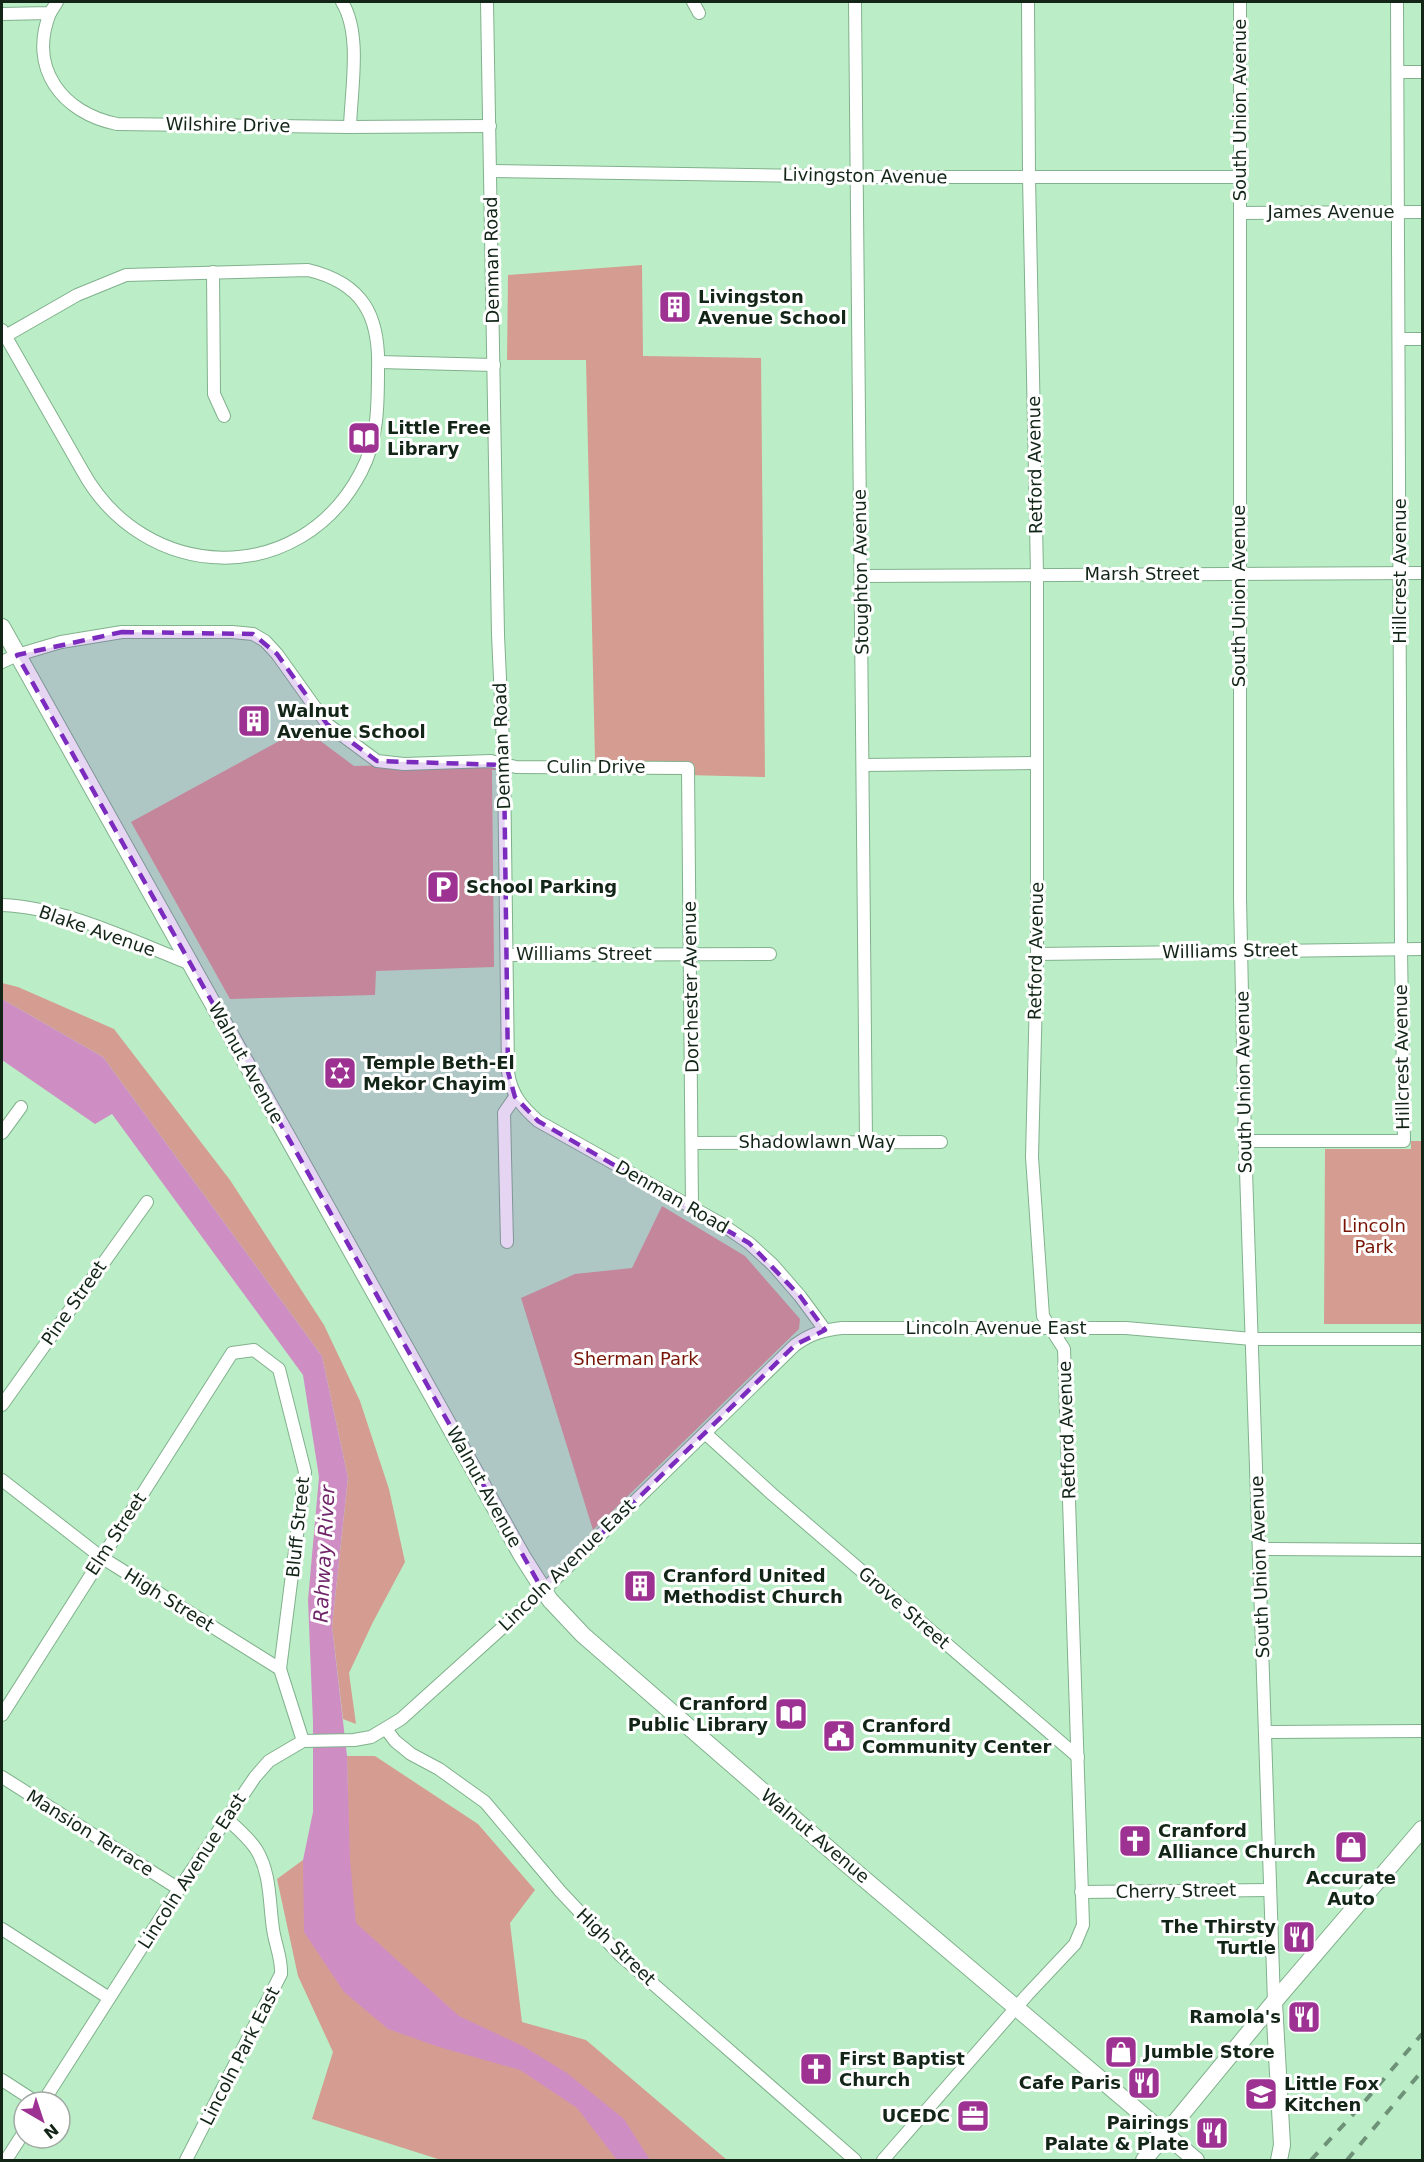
<svg xmlns="http://www.w3.org/2000/svg" width="1424" height="2162" font-family="'DejaVu Sans',sans-serif">
<style>
.green{fill:#d59d91}
.water{fill:#ce8ec4}
.lines{fill:none;stroke-linecap:round;stroke-linejoin:round}
.street-casing{stroke:#81b18d;stroke-width:14}
.secondary-casing{stroke:#81b18d;stroke-width:18}
.street{stroke:#fff;stroke-width:12}
.secondary{stroke:#fff;stroke-width:16}
.rail{stroke:#6e9277;stroke-width:4;stroke-dasharray:10 10;stroke-linecap:butt}
.marked{fill:#7b2cbf;fill-opacity:0.2;stroke:#7b2cbf;stroke-width:4.5;stroke-dasharray:12 8;stroke-linejoin:round}
.labels{text-anchor:middle;stroke-width:6;stroke-linejoin:round;paint-order:stroke}
.street-label{font-size:18px;fill:#122517;stroke:#fff}
.poi-label{font-size:18px;font-weight:bold;fill:#122517;stroke:#fff;text-anchor:start}
.park-label{font-size:18px;fill:#771405;stroke:#fff}
.water-label{font-size:20px;font-style:italic;fill:#702669;stroke:#fff}
</style>
<rect width="100%" height="100%" fill="#bbeec7"/>
<!-- green -->
<g class="green">
<polygon points="642,265 643,356 761,358 765,777 492,770 494,967 376,971 375,995 230,999 131,822 303,728 354,766 595,761 586,360 507,360 508,275"/>
<polygon points="2,983 18,987 114,1029 230,1180 324,1325 360,1401 389,1489 405,1562 373,1622 349,1673 356,1724 343,1719 332,1626 348,1478 322,1356 103,1057 2,999"/>
<polygon points="1411,1141 1422,1141 1422,1324 1324,1324 1325,1149 1411,1149"/>
<polygon points="662,1206 745,1256 800,1319 799,1329 593,1530 521,1298 575,1274 632,1268"/>
<polygon points="347,1756 375,1756 478,1824 535,1890 510,1923 522,2022 586,2040 727,2160 441,2160 312,2119 333,2052 298,1976 277,1879 303,1860 349,1860"/>
</g>
<!-- water -->
<polygon class="water" points="2,999 103,1057 322,1356 348,1478 332,1626 347,1756 350,1860 356,1923 459,2016 523,2046 567,2073 624,2119 650,2160 617,2160 577,2108 520,2070 439,2047 388,2029 344,1992 304,1932 303,1860 313,1812 313,1723 308,1600 319,1477 303,1375 112,1114 95,1124 2,1060"/>
<g class="lines">
<!-- street casing -->
<g class="street-casing">
<g id="street">
<path d="M342,2C362,34 351,90 350,127"/>
<path d="M487,2L498,635L504,765L508,1072C511,1094 522,1107 538,1121L720,1223L749,1243L773,1265L800,1296L825,1330"/>
<polyline points="693,2 699,13"/>
<polyline points="855,2 866,1142"/>
<polyline points="1240,2 1240,898 1245,1141 1274,2002"/>
<path d="M50,13C28,68 62,113 117,124L350,127L490,126"/>
<polyline points="2,14 50,13 57,2"/>
<polyline points="1398,72 1422,72"/>
<polyline points="491,171 868,177 1240,177"/>
<polyline points="1240,213 1422,212"/>
<polyline points="213,272 214,394 224,416"/>
<path d="M2,330L82,470C144,584 300,589 361,472C378,440 378,405 378,370C380,316 363,283 308,270L126,275L77,295L2,338"/>
<polyline points="1399,339 1422,339"/>
<polyline points="379,362 494,365"/>
<polyline points="861,576 1422,573"/>
<polyline points="2,662 17,655 61,642 122,632 232,632 253,634 265,641 277,654 327,724 377,761 404,764 491,761 516,767 688,768 692,1207"/>
<polyline points="863,765 1036,763"/>
<path d="M2,905C67,908 130,940 191,964"/>
<polyline points="1037,954 1422,949"/>
<polyline points="507,955 770,954"/>
<polyline points="2,1133 21,1107"/>
<polyline points="1245,1141 1404,1141 1401,950 1397,2"/>
<polyline points="692,1143 941,1142"/>
<polyline points="507,1242 504,1113 515,1097"/>
<polyline points="2,1405 147,1202"/>
<polyline points="705,1433 772,1494 1078,1757"/>
<polyline points="2,1480 101,1557 280,1669 303,1741"/>
<polyline points="1260,1549 1422,1550"/>
<polyline points="2,1715 232,1353 254,1350 279,1369 305,1472 280,1669"/>
<polyline points="386,1729 395,1741 411,1754 439,1769 485,1802 560,1891 620,1955 855,2160"/>
<polyline points="1266,1732 1422,1731"/>
<polyline points="2,1777 179,1889"/>
<polyline points="1081,1892 1270,1890"/>
<polyline points="2,1929 109,1998"/>
<polyline points="2,2080 36,2102"/>
<path d="M43,2102L179,1889L255,1777L269,1761L303,1741L354,1740L371,1737L401,1719L543,1591L795,1345C810,1334 823,1330 842,1328H1126L1252,1339H1422"/>
<polyline points="6,2160 24,2132"/>
<path d="M186,2160L281,1974C282,1959 275,1944 273,1929C269,1902 271,1873 256,1849C248,1837 237,1828 227,1819"/>
<polyline points="883,2160 1028,1994 1075,1944 1083,1925 1064,1349 1043,1316 1032,1157 1037,954 1037,574 1029,177 1028,2"/>
</g>
</g>
<!-- secondary casing -->
<g class="secondary-casing">
<g id="secondary">
<polyline points="2,627 522,1556 550,1600 583,1635 843,1861 1196,2160"/>
<polyline points="1274,2002 1282,2145 1279,2160"/>
<polyline points="1144,2160 1274,2002 1422,1829"/>
</g>
</g>
<!-- street -->
<use href="#street" class="street"/>
<!-- secondary -->
<use href="#secondary" class="secondary"/>
<!-- rail -->
<g class="rail">
<polyline points="1311,2160 1360,2107 1422,2034"/>
<polyline points="1347,2160 1422,2071"/>
</g>
</g>
<!-- marked area -->
<path class="marked" d="M122,632L253,634L277,654L327,724L377,761L504,765L508,1072L515,1097L538,1121L749,1243L800,1296L825,1330L795,1345L543,1591L17,655Z"/>
<!-- icons -->
<defs>
<g id="building-square" transform="scale(1.725)"><rect x="-9" y="-9" width="18" height="18" rx="4" fill="#9d3293" stroke="#fff"/><path d="M-4-6H4V6H1V3H-1V6H-4ZM-2.5-4.3h1.7v1.8h-1.7ZM.8-4.3h1.7v1.8H.8ZM-2.5-1h1.7V.8h-1.7ZM.8-1h1.7V.8H.8Z" fill="#fff"/></g>
<g id="library-square" transform="scale(1.725)"><rect x="-9" y="-9" width="18" height="18" rx="4" fill="#9d3293" stroke="#fff"/><path d="M-6-4Q-3-5.5-.7-3.5V5Q-3 3-6 4ZM6-4Q3-5.5 .7-3.5V5Q3 3 6 4Z" fill="#fff"/></g>
<g id="parking-square" transform="scale(1.725)"><rect x="-9" y="-9" width="18" height="18" rx="4" fill="#9d3293" stroke="#fff"/><path d="M-3.5-5.5H1a3.5 3.5 0 0 1 0 7H-1V5.5H-3.5ZM-1-3.4V-.6H.8a1.4 1.4 0 0 0 0-2.8Z" fill="#fff"/></g>
<g id="synagogue-square" transform="scale(1.725)"><rect x="-9" y="-9" width="18" height="18" rx="4" fill="#9d3293" stroke="#fff"/><path d="M0-6.5L5.6 3.2H-5.6ZM0 6.5L5.6-3.2H-5.6Z" fill="#fff"/></g>
<g id="civic-square" transform="scale(1.725)"><rect x="-9" y="-9" width="18" height="18" rx="4" fill="#9d3293" stroke="#fff"/><path d="M-.6-6.5H3V-4.5H.6V-3L4-1V1h2V6H-6V1h2V-1L-.6-3ZM-1.2 2.5V6h2.4V2.5Z" fill="#fff"/></g>
<g id="church-square" transform="scale(1.725)"><rect x="-9" y="-9" width="18" height="18" rx="4" fill="#9d3293" stroke="#fff"/><path d="M-1.2-6h2.4v3.5h3.3v2.4h-3.3V6h-2.4V-.1h-3.3v-2.4h3.3Z" fill="#fff"/></g>
<g id="shop-square" transform="scale(1.725)"><rect x="-9" y="-9" width="18" height="18" rx="4" fill="#9d3293" stroke="#fff"/><path d="M-5-2.5h2.3a2.7 3.5 0 0 1 5.4 0H5L5.5 6h-11ZM-1.5-2.5h3a1.5 2.3 0 0 0-3 0Z" fill="#fff"/></g>
<g id="restaurant-square" transform="scale(1.725)"><rect x="-9" y="-9" width="18" height="18" rx="4" fill="#9d3293" stroke="#fff"/><path d="M-5-6h1v4h1v-4h1v4h1v-4h1v5L-1.5 .5V6h-2V.5L-5-1ZM5-6V6H3V1.5H1.5Q1.5-4 5-6Z" fill="#fff"/></g>
<g id="school-square" transform="scale(1.725)"><rect x="-9" y="-9" width="18" height="18" rx="4" fill="#9d3293" stroke="#fff"/><path d="M0-5L7-2L0 1L-7-2ZM-4 1L0 2.5L4 1V4Q0 6-4 4Z" fill="#fff"/></g>
<g id="office-square" transform="scale(1.725)"><rect x="-9" y="-9" width="18" height="18" rx="4" fill="#9d3293" stroke="#fff"/><path d="M-6-3h4V-5.5h4V-3h4V5H-6ZM-1-4.5V-3h2v-1.5ZM-6 0V1H6V0Z" fill="#fff"/></g>
</defs>
<g fill-rule="evenodd">
<use href="#building-square" x="675" y="307"/>
<use href="#library-square" x="364" y="438"/>
<use href="#building-square" x="254" y="721"/>
<use href="#parking-square" x="443" y="887"/>
<use href="#synagogue-square" x="340" y="1073"/>
<use href="#building-square" x="640" y="1586"/>
<use href="#library-square" x="791" y="1714"/>
<use href="#civic-square" x="839" y="1736"/>
<use href="#church-square" x="1135" y="1841"/>
<use href="#shop-square" x="1351" y="1847"/>
<use href="#restaurant-square" x="1299" y="1937"/>
<use href="#restaurant-square" x="1304" y="2017"/>
<use href="#shop-square" x="1121" y="2052"/>
<use href="#church-square" x="816" y="2069"/>
<use href="#restaurant-square" x="1144" y="2083"/>
<use href="#school-square" x="1261" y="2094"/>
<use href="#office-square" x="973" y="2116"/>
<use href="#restaurant-square" x="1212" y="2133"/>
</g>
<g class="labels">
<!-- street labels -->
<g class="street-label">
<text transform="translate(1240 110) rotate(-90)" y="6">South Union Avenue</text>
<text transform="translate(228 125) rotate(1)" y="6">Wilshire Drive</text>
<text transform="translate(865 176) rotate(1)" y="6">Livingston Avenue</text>
<text x="1331" y="218">James Avenue</text>
<text transform="translate(492 260) rotate(-91)" y="6">Denman Road</text>
<text transform="translate(1035 465) rotate(-91)" y="6">Retford Avenue</text>
<text transform="translate(1400 571) rotate(-90)" y="6">Hillcrest Avenue</text>
<text transform="translate(861 572) rotate(-91)" y="6">Stoughton Avenue</text>
<text x="1142" y="580">Marsh Street</text>
<text transform="translate(1239 596) rotate(-90)" y="6">South Union Avenue</text>
<text transform="translate(502 746) rotate(-92)" y="6">Denman Road</text>
<text x="596" y="773">Culin Drive</text>
<text transform="translate(97 931) rotate(19)" y="6">Blake Avenue</text>
<text transform="translate(1036 951) rotate(-89)" y="6">Retford Avenue</text>
<text transform="translate(1230 951) rotate(-1)" y="6">Williams Street</text>
<text x="584" y="960">Williams Street</text>
<text transform="translate(691 987) rotate(-91)" y="6">Dorchester Avenue</text>
<text transform="translate(1402 1057) rotate(-91)" y="6">Hillcrest Avenue</text>
<text transform="translate(246 1063) rotate(61)" y="6">Walnut Avenue</text>
<text transform="translate(1244 1082) rotate(-91)" y="6">South Union Avenue</text>
<text x="817" y="1148">Shadowlawn Way</text>
<text transform="translate(672 1197) rotate(30)" y="6">Denman Road</text>
<text transform="translate(74 1303) rotate(-55)" y="6">Pine Street</text>
<text x="996" y="1334">Lincoln Avenue East</text>
<text transform="translate(1067 1430) rotate(-92)" y="6">Retford Avenue</text>
<text transform="translate(484 1487) rotate(61)" y="6">Walnut Avenue</text>
<text transform="translate(298 1527) rotate(-84)" y="6">Bluff Street</text>
<text transform="translate(116 1534) rotate(-57)" y="6">Elm Street</text>
<text transform="translate(567 1565) rotate(-44)" y="6">Lincoln Avenue East</text>
<text transform="translate(1260 1567) rotate(-92)" y="6">South Union Avenue</text>
<text transform="translate(169 1600) rotate(32)" y="6">High Street</text>
<text transform="translate(904 1608) rotate(41)" y="6">Grove Street</text>
<text transform="translate(90 1833) rotate(32)" y="6">Mansion Terrace</text>
<text transform="translate(815 1836) rotate(40)" y="6">Walnut Avenue</text>
<text transform="translate(192 1871) rotate(-57)" y="6">Lincoln Avenue East</text>
<text transform="translate(1176 1891) rotate(-1)" y="6">Cherry Street</text>
<text transform="translate(616 1947) rotate(44)" y="6">High Street</text>
<text transform="translate(240 2056) rotate(-63)" y="6">Lincoln Park East</text>
</g>
<!-- poi labels -->
<g class="poi-label">
<text x="698" y="303">Livingston<tspan x="698" dy="21">Avenue School</tspan></text>
<text x="387" y="434">Little Free<tspan x="387" dy="21">Library</tspan></text>
<text x="277" y="717">Walnut<tspan x="277" dy="21">Avenue School</tspan></text>
<text x="466" y="893">School Parking</text>
<text x="363" y="1069">Temple Beth-El<tspan x="363" dy="21">Mekor Chayim</tspan></text>
<text x="663" y="1582">Cranford United<tspan x="663" dy="21">Methodist Church</tspan></text>
<text x="768" y="1710" text-anchor="end">Cranford<tspan x="768" dy="21">Public Library</tspan></text>
<text x="862" y="1732">Cranford<tspan x="862" dy="21">Community Center</tspan></text>
<text x="1158" y="1837">Cranford<tspan x="1158" dy="21">Alliance Church</tspan></text>
<text x="1351" y="1884" text-anchor="middle">Accurate<tspan x="1351" dy="21">Auto</tspan></text>
<text x="1276" y="1933" text-anchor="end">The Thirsty<tspan x="1276" dy="21">Turtle</tspan></text>
<text x="1281" y="2023" text-anchor="end">Ramola's</text>
<text x="1144" y="2058">Jumble Store</text>
<text x="839" y="2065">First Baptist<tspan x="839" dy="21">Church</tspan></text>
<text x="1121" y="2089" text-anchor="end">Cafe Paris</text>
<text x="1284" y="2090">Little Fox<tspan x="1284" dy="21">Kitchen</tspan></text>
<text x="950" y="2122" text-anchor="end">UCEDC</text>
<text x="1189" y="2129" text-anchor="end">Pairings<tspan x="1189" dy="21">Palate &amp; Plate</tspan></text>
</g>
<!-- park labels -->
<g class="park-label">
<text x="1374" y="1232">Lincoln<tspan x="1374" dy="21">Park</tspan></text>
<text x="636" y="1365">Sherman Park</text>
</g>
<!-- water labels -->
<g class="water-label">
<text transform="translate(324 1554) rotate(-87)" y="7">Rahway River</text>
</g>
</g>
<!-- border -->
<rect width="1424" height="2162" fill="none" stroke="#122517" stroke-width="6"/>
<!-- north arrow -->
<g transform="translate(42 2120) rotate(141)"><circle r="28" fill="#ffffff" stroke="#a0a8a2" stroke-width="1.5"/>
<path d="M0-4.5L10 22L0 15L-10 22Z" fill="#9d3293"/>
<text y="-9" font-size="16" font-weight="bold" text-anchor="middle" fill="#122517">N</text>
</g>
</svg>
